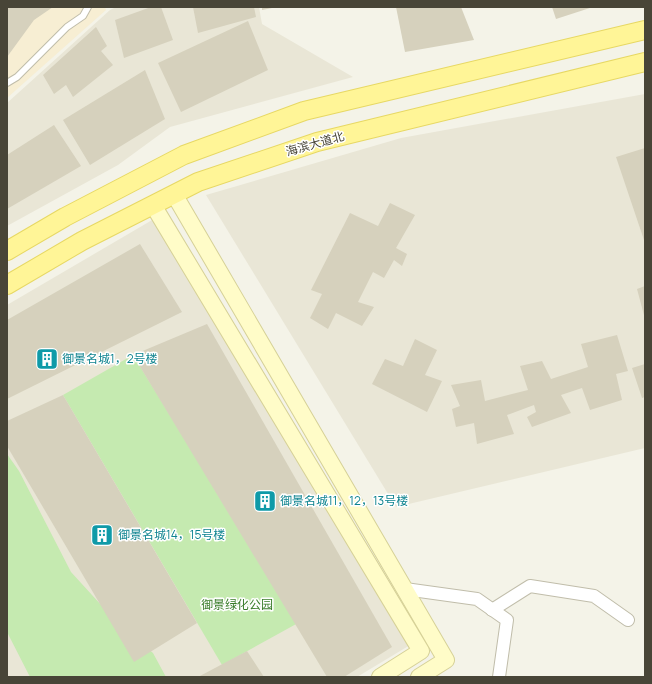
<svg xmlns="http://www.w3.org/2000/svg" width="652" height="684" font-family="Manrope,'Noto Sans SC',sans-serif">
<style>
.residential{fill:#e9e6d6}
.commercial{fill:#f7eed3}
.green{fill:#c5eab0}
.building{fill:#d6d1bd}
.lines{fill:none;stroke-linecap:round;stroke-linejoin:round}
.lane-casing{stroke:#c0bdaa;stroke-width:8}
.street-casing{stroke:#c0bdaa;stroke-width:14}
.secondary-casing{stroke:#d6d197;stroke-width:18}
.primary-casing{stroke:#e7d864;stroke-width:20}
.lane{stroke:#fff;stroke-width:6}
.street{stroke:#fff;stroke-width:12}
.secondary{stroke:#fffcc8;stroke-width:16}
.primary{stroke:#fff597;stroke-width:18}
.labels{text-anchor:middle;stroke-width:3;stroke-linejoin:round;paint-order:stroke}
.street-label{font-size:12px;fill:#484537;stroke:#fff}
.culture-label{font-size:12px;fill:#0d838f;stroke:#fff;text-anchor:start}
.park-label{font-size:12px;fill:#387c28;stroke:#fff}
</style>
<rect width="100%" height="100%" fill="#f4f3e8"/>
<!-- residential -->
<g class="residential">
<polygon points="116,7 259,7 262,24 353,77 170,127 118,165 7,226 7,103 110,10"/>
<polygon points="645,94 645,448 396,507 206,195 401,138"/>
<polygon points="159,216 415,642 357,677 7,677 7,305"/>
</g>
<!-- commercial -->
<polygon class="commercial" points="7,7 105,7 106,10 7,98"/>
<!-- green -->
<g class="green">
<polygon points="133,355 298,623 222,665 63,395"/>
<polygon points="7,454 19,471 71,572 123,629 153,653 166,677 30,677 7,632"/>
</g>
<!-- building -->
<g class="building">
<polygon points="7,7 53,7 34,20 7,57"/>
<polygon points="151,7 161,7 173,40 124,58 115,20"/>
<polygon points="193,7 254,7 256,17 198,33"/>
<polygon points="262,7 272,7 272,8 262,10"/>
<polygon points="396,7 461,7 474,40 405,52"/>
<polygon points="552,7 593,7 556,19"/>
<polygon points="248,21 268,70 181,112 158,63"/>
<polygon points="96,27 107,46 101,51 113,65 73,97 66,85 54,94 43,75"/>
<polygon points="145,70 165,119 90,165 63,120"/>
<polygon points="54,125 81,166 7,209 7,155"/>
<polygon points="645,148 645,243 616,157"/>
<polygon points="390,203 415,215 396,248 407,254 402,266 394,260 384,278 373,272 358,302 374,307 362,326 336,313 328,329 310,318 322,294 311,290 350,213 378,226"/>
<polygon points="140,244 182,312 7,399 7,320"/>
<polygon points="645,286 645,319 637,289"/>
<polygon points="207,324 392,647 344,677 327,677 133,355"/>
<polygon points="617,335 628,371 616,374 622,400 590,410 582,388 561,395 571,413 532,427 527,417 536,412 534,405 507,415 514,434 477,444 474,423 456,427 452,409 460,406 451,385 481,380 485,401 528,390 520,366 542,361 551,379 588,367 581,344"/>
<polygon points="415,339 437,350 425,375 442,381 427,412 372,384 385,359 403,366"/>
<polygon points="645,364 645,397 642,398 632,368"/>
<polygon points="63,395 197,623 134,662 7,446 7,421"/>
<polygon points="247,651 264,677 198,677"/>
</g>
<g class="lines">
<!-- lane casing -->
<g class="lane-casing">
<polyline id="lane" points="7,83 17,77 67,27 83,16 88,7"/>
</g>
<!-- street casing -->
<g class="street-casing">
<g id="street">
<polyline points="405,589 477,599 507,620 499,677"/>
<polyline points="492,610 530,586 594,596 628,620"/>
</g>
</g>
<!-- secondary casing -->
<g class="secondary-casing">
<g id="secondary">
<polyline points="174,194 446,660 419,677"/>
<polyline points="153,205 421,651 380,677"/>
</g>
</g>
<!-- primary casing -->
<g class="primary-casing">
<g id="primary">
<polyline points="7,251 65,217 184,155 304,111 645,30"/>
<polyline points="7,285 82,241 198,182 317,142 645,62"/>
</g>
</g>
<!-- lane -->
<use href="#lane" class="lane"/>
<!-- street -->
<use href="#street" class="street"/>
<!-- secondary -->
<use href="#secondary" class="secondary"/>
<!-- primary -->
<use href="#primary" class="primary"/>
</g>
<!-- icons -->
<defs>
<g id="building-square" transform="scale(1.15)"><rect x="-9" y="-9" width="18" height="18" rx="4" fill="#0f9aa8" stroke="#fff"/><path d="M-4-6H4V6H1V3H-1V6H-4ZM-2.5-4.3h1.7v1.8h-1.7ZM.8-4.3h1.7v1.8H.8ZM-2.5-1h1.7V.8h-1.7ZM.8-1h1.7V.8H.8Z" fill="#fff"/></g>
</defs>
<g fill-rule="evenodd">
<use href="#building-square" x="47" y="359"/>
<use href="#building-square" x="265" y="501"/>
<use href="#building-square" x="102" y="535"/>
</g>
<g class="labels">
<!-- street labels -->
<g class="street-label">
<text transform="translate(315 144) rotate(-16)" y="4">海滨大道北</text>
</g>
<!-- culture labels -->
<g class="culture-label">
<text x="62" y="363">御景名城1，2号楼</text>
<text x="280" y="505">御景名城11，12，13号楼</text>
<text x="118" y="539">御景名城14，15号楼</text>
</g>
<!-- park labels -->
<g class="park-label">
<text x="237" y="609">御景绿化公园</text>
</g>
</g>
<!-- border -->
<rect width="652" height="684" fill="none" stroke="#484537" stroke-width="16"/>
</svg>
